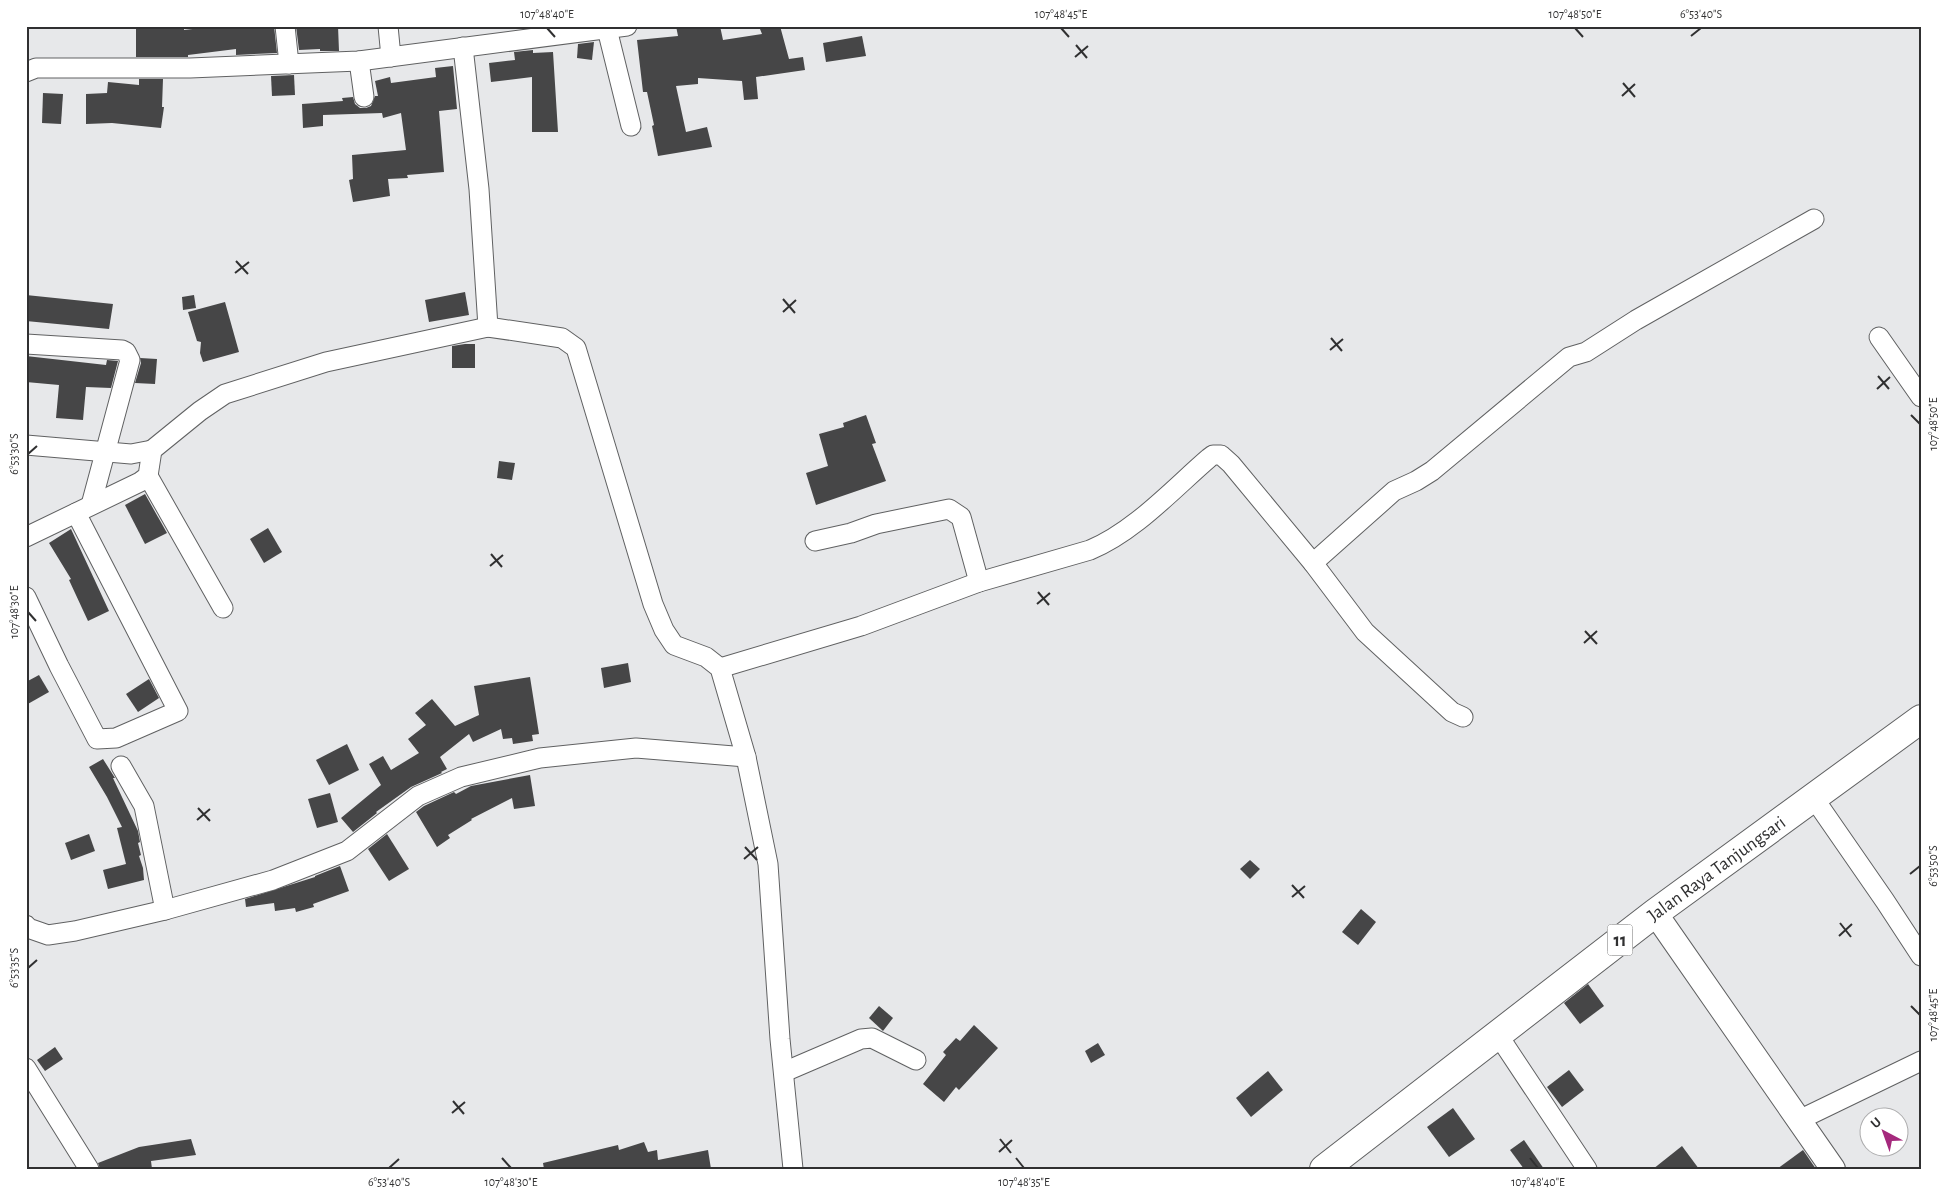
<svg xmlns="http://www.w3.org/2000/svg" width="1947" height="1195" font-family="'Alegreya Sans',sans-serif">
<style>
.building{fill:#464647}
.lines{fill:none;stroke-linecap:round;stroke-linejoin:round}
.minor-casing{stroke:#606162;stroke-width:21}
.tertiary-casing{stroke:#606162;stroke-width:26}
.trunk-casing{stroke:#606162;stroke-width:30}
.minor{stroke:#fff;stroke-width:19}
.tertiary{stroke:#fff;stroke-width:24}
.trunk{stroke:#fff;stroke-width:28}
.ticks{fill:none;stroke:#303031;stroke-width:2}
.labels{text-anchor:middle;stroke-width:5;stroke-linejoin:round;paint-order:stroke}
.shield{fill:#fff;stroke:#6e6e6f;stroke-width:1}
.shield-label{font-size:18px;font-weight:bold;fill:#303031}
.street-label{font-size:19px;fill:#303031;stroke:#fff}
.neatline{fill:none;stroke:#303031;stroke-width:2}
.ticks-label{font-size:12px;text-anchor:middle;fill:#303031}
</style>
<rect width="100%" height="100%" fill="#e7e8ea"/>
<!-- building -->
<g class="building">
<polygon points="136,26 184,26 184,30 218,26 274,26 277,53 236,55 236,49 188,55 188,57 136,57"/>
<polygon points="296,26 338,26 339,51 320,51 320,49 299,50"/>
<polygon points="676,26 720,26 723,40 762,34 760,29 780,26 789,59 803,57 805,70 756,77 758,99 744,100 742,81 698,78 698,84 676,86 686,132 707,127 712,147 658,156 652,126 654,125 647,92 643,92 637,40 678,36"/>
<polygon points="862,36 866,56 826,62 823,43"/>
<polygon points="594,42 592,60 577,58 578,44"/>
<polygon points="533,50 533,53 553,52 558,132 532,132 532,77 491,82 489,63 515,60 514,52"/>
<polygon points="453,66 457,109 439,111 444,172 407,175 408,178 388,179 390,196 353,202 349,180 353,179 352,155 406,150 401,113 383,118 382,113 323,115 323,126 303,128 302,104 343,101 342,98 353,97 355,104 360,108 366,108 371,106 375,96 378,96 375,81 390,77 391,83 436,77 435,68"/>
<polygon points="294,75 295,95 272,96 271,76"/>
<polygon points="139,79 163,79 162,107 164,107 161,128 112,123 86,124 86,94 107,93 108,82 139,85"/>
<polygon points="43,93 63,94 61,124 42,123"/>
<polygon points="465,292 469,315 429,322 425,300"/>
<polygon points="26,295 113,304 109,329 26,321"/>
<polygon points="194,295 196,308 183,310 182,297"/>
<polygon points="225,302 239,352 203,362 200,353 201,342 197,341 188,312"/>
<polygon points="465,344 475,344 475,368 452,368 452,346"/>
<polygon points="26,356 106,365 107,360 118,361 111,388 86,387 83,420 56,418 59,385 26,382"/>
<polygon points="140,358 157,359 155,384 135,383 141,363"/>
<polygon points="866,415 876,443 872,444 886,481 816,505 806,473 828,466 819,434 844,427 843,423"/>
<polygon points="499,461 515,463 512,480 497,478"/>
<polygon points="145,494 167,533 145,544 125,505"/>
<polygon points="268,528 282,552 264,563 250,539"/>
<polygon points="71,529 109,611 88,621 69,580 71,579 49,543"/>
<polygon points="628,663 631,682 604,688 601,668"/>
<polygon points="39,675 49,692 26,705 26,682"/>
<polygon points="530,677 539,734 532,735 533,741 513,744 512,738 503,739 501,729 473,742 469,734 440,757 447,769 441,772 442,773 411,787 376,812 377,813 353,832 341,818 381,785 369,764 383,756 391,770 419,753 408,739 426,725 415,713 432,699 455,726 479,715 474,686"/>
<polygon points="149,679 159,698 138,712 126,694"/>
<polygon points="347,744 359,770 329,785 316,760"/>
<polygon points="103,759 115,778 113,778 138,831 140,842 138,843 141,855 139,856 143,868 144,880 108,889 103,870 126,864 117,828 122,827 107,797 89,767"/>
<polygon points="530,775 535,806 514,809 512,798 471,819 472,820 448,835 450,838 437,847 416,812 424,806 454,792 456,794 471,786"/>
<polygon points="330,793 338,822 317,828 308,799"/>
<polygon points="89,834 95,851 71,860 65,843"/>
<polygon points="387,834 409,869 389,881 368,849"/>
<polygon points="1250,860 1260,869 1250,879 1240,869"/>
<polygon points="340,866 349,891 313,904 314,907 296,912 295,908 275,911 274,903 246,907 245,899 315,877 315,876"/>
<polygon points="1361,909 1376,922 1358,945 1342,932"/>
<polygon points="1588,984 1604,1006 1580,1024 1564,1003"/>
<polygon points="879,1006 893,1018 883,1031 869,1018"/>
<polygon points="974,1025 998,1048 959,1090 956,1087 944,1102 923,1084 946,1055 943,1052 956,1038 960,1041"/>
<polygon points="1098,1043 1105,1055 1091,1063 1085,1051"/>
<polygon points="55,1047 63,1059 45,1071 37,1060"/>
<polygon points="1569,1070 1584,1090 1562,1107 1547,1087"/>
<polygon points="1268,1071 1283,1090 1251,1117 1236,1098"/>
<polygon points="1453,1108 1475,1139 1449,1157 1427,1127"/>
<polygon points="191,1139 196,1155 151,1161 152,1169 100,1169 98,1163 139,1147"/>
<polygon points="1524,1140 1544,1169 1524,1169 1510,1150"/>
<polygon points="644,1142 648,1152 657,1150 658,1160 708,1150 711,1169 544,1169 543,1163 618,1145 619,1150"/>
<polygon points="1682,1146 1699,1169 1653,1169"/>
<polygon points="1803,1150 1816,1169 1777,1169"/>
</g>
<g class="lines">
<!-- minor casing -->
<g class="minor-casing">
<g id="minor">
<polyline points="285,26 289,64"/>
<polyline points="388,26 391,57"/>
<polyline points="607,29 631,126"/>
<polyline points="463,47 479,189 488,327 562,338 576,348 653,604 664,630 674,645 706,657 720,668 746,757 768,864 780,1039 793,1169"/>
<polyline points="359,61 364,97"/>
<polyline points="26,72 36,68 190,68 359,61 627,26"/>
<polyline points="1879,337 1921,397"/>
<polyline points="26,344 122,350 126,352 130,360 91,505"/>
<polyline points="26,445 131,454 152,450"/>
<polyline points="148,476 223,608"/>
<polyline points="26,537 140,482 148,476 152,450 200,411 225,394 326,362 488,327"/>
<polyline points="815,541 851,533 876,524 949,509 961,517 979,582"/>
<polyline points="1313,563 1394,491 1416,481 1432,471 1569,357 1586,352 1636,320 1814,219"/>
<polyline points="26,597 59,666 97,739 116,738 178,711 76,513"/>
<path d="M720,668L861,626L979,582L1090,550C1134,532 1173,489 1209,458L1213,455H1221L1231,464L1313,563L1365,632L1452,712L1463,717"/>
<polyline points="121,766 144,806 165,910"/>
<polyline points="1813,797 1885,901 1921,956"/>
<polyline points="26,925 28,928 48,935 75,931 165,910 273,880 347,851 418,796 461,777 540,758 636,748 746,757"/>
<polyline points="1498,1035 1587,1169"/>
<polyline points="26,1068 89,1169"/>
<polyline points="784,1072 861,1039 872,1038 916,1060"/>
<polyline points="1799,1120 1921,1061"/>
</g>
</g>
<!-- tertiary casing -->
<g class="tertiary-casing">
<polyline id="tertiary" points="1655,913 1833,1169"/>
</g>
<!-- trunk casing -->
<g class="trunk-casing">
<polyline id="trunk" points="1324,1169 1655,913 1921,719"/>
</g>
<!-- minor -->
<use href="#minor" class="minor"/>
<!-- tertiary -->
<use href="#tertiary" class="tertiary"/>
<!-- trunk -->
<use href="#trunk" class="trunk"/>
</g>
<!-- ticks -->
<path class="ticks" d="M547,28L555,37M1061,28L1069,37M1575,28L1583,37M1691,36L1701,28M1076,45L1087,58M1075,57L1088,46M1623,83L1635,97M1622,96L1635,84M236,261L248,274M235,273L249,262M783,299L795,313M783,312L796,300M1331,338L1342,351M1330,350L1343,339M1878,376L1889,389M1877,389L1890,377M1911,415L1920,424M28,454L37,446M491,554L502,567M490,566L503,555M1038,592L1049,605M1037,604L1050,593M28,612L36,621M1585,631L1597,644M1584,643L1597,631M198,808L210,821M197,820L210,809M745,847L757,860M744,859L758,847M1910,874L1920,866M1292,885L1304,898M1292,897L1305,886M1840,923L1851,937M1839,936L1852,924M28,968L37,960M1911,1006L1920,1015M453,1101L464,1114M452,1113L465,1102M1000,1139L1011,1153M999,1152L1012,1140M502,1158L511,1168M1016,1158L1024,1168M1530,1158L1538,1168M389,1168L399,1159"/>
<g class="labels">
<!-- shield labels -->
<rect class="shield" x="1607.5" y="924.5" width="25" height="31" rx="4"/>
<g class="shield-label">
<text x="1620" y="946">11</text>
</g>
<!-- street labels -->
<g class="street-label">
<text transform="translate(1716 868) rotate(-36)" y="7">Jalan Raya Tanjungsari</text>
</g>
</g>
<!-- border -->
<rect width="1947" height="1195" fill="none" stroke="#ffffff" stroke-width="55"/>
<!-- north arrow -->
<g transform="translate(1884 1132) rotate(319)"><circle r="24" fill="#ffffff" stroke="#acacad"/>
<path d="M0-4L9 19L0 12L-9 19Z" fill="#a5297d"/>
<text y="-8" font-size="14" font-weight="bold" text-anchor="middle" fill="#303031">U</text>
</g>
<rect x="28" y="28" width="1892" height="1140" class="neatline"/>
<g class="ticks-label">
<text x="547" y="18">107°48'40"E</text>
<text x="1061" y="18">107°48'45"E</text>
<text x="1575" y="18">107°48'50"E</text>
<text x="1701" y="18">6°53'40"S</text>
<text transform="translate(1933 424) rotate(-90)" y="4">107°48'50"E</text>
<text transform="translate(14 454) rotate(-90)" y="4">6°53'30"S</text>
<text transform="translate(14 612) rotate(-90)" y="4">107°48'30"E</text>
<text transform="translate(1933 866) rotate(-90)" y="4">6°53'50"S</text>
<text transform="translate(14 968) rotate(-90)" y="4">6°53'35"S</text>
<text transform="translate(1933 1015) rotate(-90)" y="4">107°48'45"E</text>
<text x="389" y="1186">6°53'40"S</text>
<text x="511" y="1186">107°48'30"E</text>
<text x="1024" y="1186">107°48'35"E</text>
<text x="1538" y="1186">107°48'40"E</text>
</g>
</svg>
